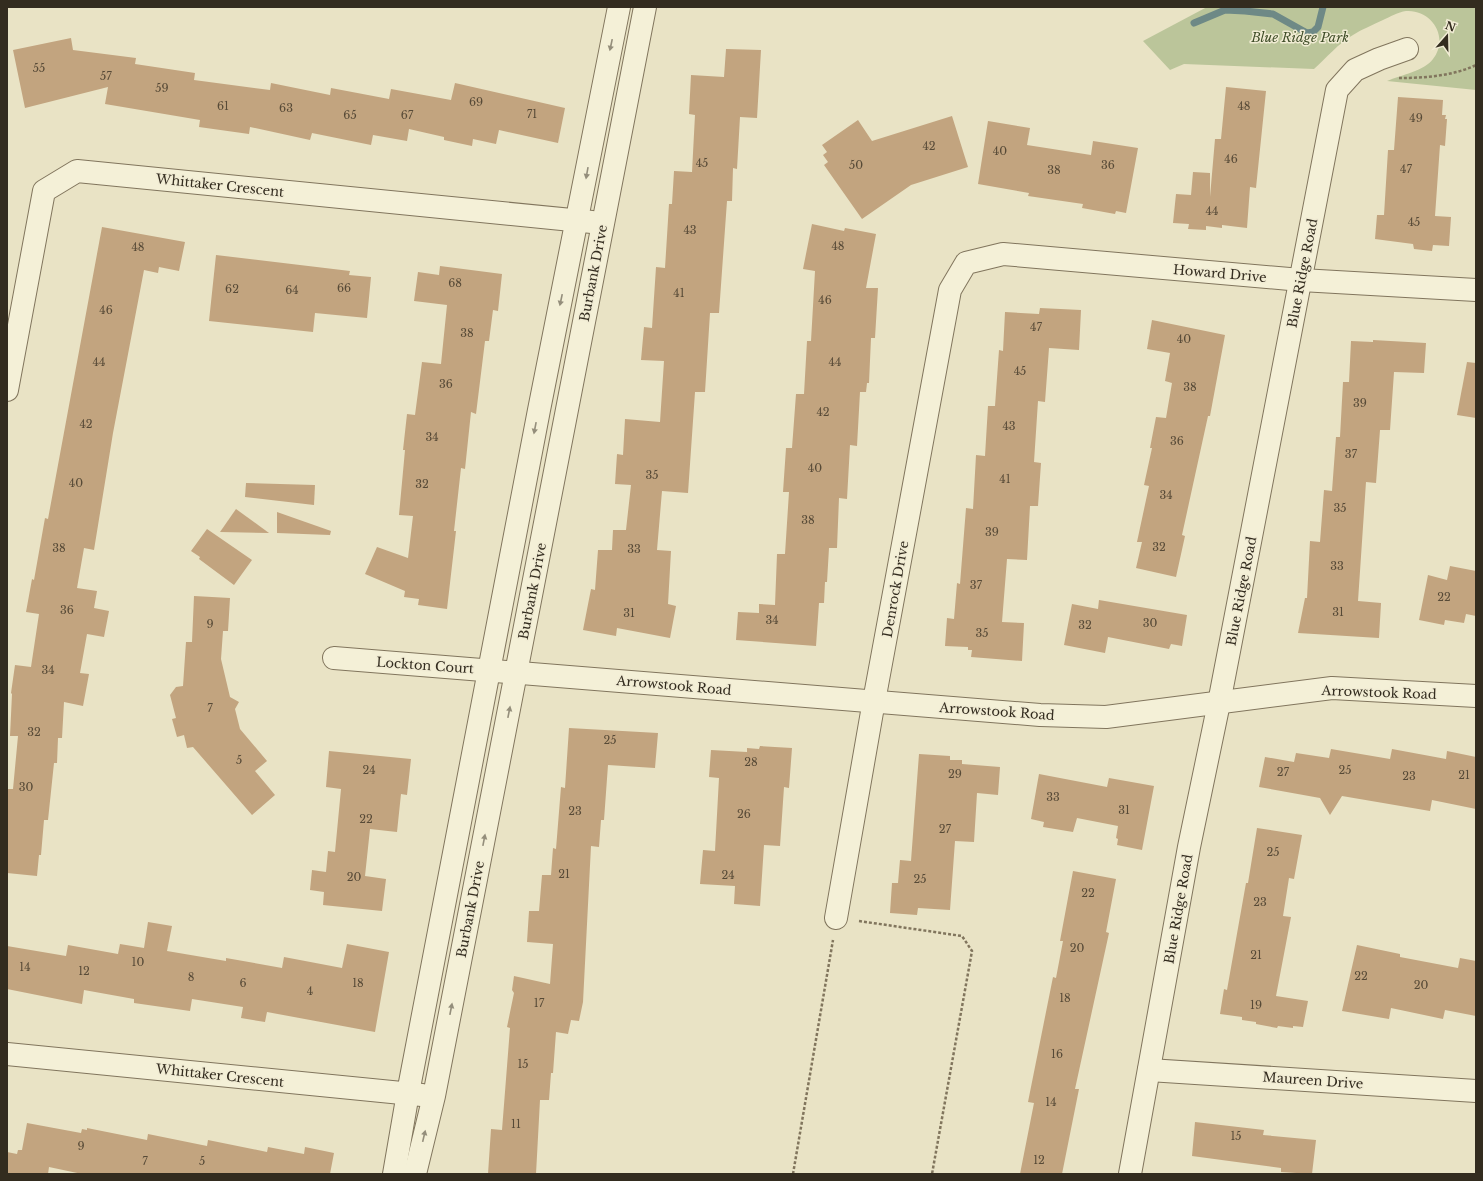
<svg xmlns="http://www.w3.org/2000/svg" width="1483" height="1181" font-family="'Libre Baskerville',serif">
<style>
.green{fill:#bbc59a}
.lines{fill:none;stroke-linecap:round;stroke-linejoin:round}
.stream{stroke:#6e8986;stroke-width:7}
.building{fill:#c2a47f}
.minor-casing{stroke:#81755d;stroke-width:24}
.path{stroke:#81755d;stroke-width:2.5;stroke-dasharray:3 2;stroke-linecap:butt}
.minor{stroke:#f4f0d7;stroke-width:22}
.oneway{fill:#948e7b}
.labels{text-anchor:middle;stroke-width:3;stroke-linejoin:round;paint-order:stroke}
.number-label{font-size:11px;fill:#574a37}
.park-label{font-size:13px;font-style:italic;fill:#3f4d28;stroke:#f1ecd4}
.street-label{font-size:13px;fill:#332c1f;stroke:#f1ecd4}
</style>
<rect width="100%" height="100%" fill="#e9e3c5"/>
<!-- green -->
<path class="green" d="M1207,7H1476V90L1387,81C1401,75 1424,71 1433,59C1450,37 1431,9 1406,11C1398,12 1390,17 1383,20C1373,25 1362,29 1353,35C1339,43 1326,58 1314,69L1184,64L1170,70L1143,41Z"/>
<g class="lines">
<!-- stream -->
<polyline class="stream" points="1194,23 1225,10 1245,11 1273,14 1307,33 1313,32 1318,27 1323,7"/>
</g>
<!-- building -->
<g class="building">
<polygon points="71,38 73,50 136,58 135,64 195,73 194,80 270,90 271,83 330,95 331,88 389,99 391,89 451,100 455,83 565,108 558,143 499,130 496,144 473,139 472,146 444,140 444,137 409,129 407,141 373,135 371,145 312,133 310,140 250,127 249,134 199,127 200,120 105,104 108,87 25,108 13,50"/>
<polygon points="726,49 761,50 757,118 740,117 737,169 733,168 732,201 727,201 719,313 710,313 705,392 695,392 688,493 662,491 657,550 671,551 668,604 676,606 670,638 617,628 616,636 583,630 591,589 595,590 598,550 612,550 613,530 626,530 631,485 615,484 617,454 623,455 625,419 660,422 664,361 641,360 644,327 652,328 656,267 665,268 669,204 672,204 674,171 692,172 695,115 689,114 691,75 724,77"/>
<polygon points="1226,87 1266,91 1256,188 1250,187 1247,228 1222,225 1222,228 1206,226 1206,230 1188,229 1189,224 1173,223 1176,194 1191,195 1193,172 1210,173 1210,197 1215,139 1221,139"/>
<polygon points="1398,97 1443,100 1442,115 1446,115 1445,119 1447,119 1445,146 1440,145 1435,216 1451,217 1449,246 1433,245 1432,251 1414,249 1413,244 1375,239 1377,215 1384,215 1388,150 1394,150"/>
<polygon points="952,116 968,167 911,185 862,219 824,165 828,162 823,155 827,152 822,145 858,120 872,141"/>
<polygon points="988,121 1030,128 1027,145 1091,155 1093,141 1138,148 1126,213 1116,211 1115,214 1082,208 1083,204 1028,196 1029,193 978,184"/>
<polygon points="812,224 844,231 845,228 876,234 866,288 878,288 875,338 871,338 869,383 867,383 866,392 860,392 857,446 850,445 847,499 839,498 837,548 829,548 827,582 825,582 824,603 819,603 816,646 736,640 738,612 759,613 759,604 775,605 777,554 785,554 789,492 783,492 786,448 792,448 796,394 804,394 807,341 811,341 815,271 803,269"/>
<polygon points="102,227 185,242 179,271 159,267 158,273 144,270 113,433 94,550 84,548 77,588 97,591 94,608 109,611 104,637 87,634 80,673 89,674 83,706 64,702 62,738 58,738 57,763 54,763 48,820 44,820 41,855 39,855 37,876 7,873 7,789 13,789 18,736 10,736 12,694 11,693 15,665 31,667 39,614 26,612 32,579 34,580 45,518 48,519"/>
<polygon points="216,255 350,271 349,275 371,277 367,318 315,313 313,332 209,321"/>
<polygon points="440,266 502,274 498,311 493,310 489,341 485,341 476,414 471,412 465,469 461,468 454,531 456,531 447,609 418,605 419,599 404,597 405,591 365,574 377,547 408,558 413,516 399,515 405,450 403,450 407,414 415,415 422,362 441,364 447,305 414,301 418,272 439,275"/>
<polygon points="1040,308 1081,310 1079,350 1049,348 1045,402 1038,401 1034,462 1041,463 1038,506 1030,506 1027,560 1007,559 1002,622 1024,623 1022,661 971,657 972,650 968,650 968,647 945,646 947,618 954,619 957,583 960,584 966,508 973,509 976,455 985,456 988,406 995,406 999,350 1003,351 1005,312 1039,314"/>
<polygon points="1152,320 1225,335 1210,416 1208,416 1182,535 1185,536 1176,577 1136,568 1142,542 1137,542 1149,486 1144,485 1152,448 1150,448 1156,417 1166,418 1172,383 1165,381 1170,353 1147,349"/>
<polygon points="1373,340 1426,343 1424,373 1394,372 1390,430 1380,430 1376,483 1366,482 1358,601 1381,603 1379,638 1298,633 1305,598 1307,598 1310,541 1320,542 1324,490 1332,491 1336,437 1340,437 1343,382 1349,382 1351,341 1373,342"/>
<polygon points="1467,362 1476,363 1476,418 1457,415"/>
<polygon points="246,483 315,485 314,505 245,497"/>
<polygon points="236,509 269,533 220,532"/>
<polygon points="277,512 331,531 330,535 277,533"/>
<polygon points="207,529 252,560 234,585 199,559 200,557 191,551"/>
<polygon points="1450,566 1476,571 1476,616 1466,614 1464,623 1445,620 1444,625 1419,620 1428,575 1447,580"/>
<polygon points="194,596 230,598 228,631 223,631 221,659 230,697 239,702 235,709 240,729 267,761 255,771 275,795 252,815 193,747 187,748 184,735 177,737 172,719 176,718 170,695 176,687 183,686 186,642 192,642"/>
<polygon points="1099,600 1187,615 1182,646 1171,644 1169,649 1108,637 1105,653 1064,645 1072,604 1098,609"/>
<polygon points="569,728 658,733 655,768 608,765 604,820 601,820 599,847 591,846 583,1002 579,1021 571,1020 568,1034 556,1032 553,1073 551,1073 549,1100 540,1100 536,1174 488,1174 491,1129 502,1130 510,1028 507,1027 514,993 512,990 514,976 550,984 553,944 527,942 529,911 539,911 542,875 551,875 553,848 556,849 561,787 565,788"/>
<polygon points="760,746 792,748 789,788 784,787 780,846 764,845 760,906 734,904 735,886 700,884 703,850 715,851 719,778 709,777 711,750 747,752 747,748 759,749"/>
<polygon points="1331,749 1390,759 1392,749 1446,759 1447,751 1476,757 1476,809 1432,800 1430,811 1342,796 1330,815 1320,798 1259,787 1265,757 1294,762 1296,753 1329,758"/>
<polygon points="329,751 411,759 407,795 401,794 397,832 370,829 365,876 386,879 382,911 323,905 324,892 310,890 312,870 326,872 328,851 335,852 341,789 326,787"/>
<polygon points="919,754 950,756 950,760 962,760 962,764 1000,767 998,795 977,793 974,842 955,841 950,910 918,908 917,915 890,913 892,883 898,883 900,860 911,861"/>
<polygon points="1039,774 1107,787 1109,778 1154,786 1142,850 1117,845 1118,839 1116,838 1118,826 1077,818 1073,832 1043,827 1044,822 1031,819"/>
<polygon points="1257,828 1302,835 1294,879 1289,878 1283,916 1291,917 1276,996 1308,1001 1303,1027 1293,1026 1293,1028 1278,1026 1277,1028 1256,1024 1256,1022 1242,1020 1242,1017 1220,1014 1224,989 1227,990 1246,883 1248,883"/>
<polygon points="1073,871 1116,879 1106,932 1109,933 1075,1089 1079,1089 1062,1174 1020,1174 1034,1103 1028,1102 1053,977 1056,978 1063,941 1060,941"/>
<polygon points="148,922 172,926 167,951 226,961 226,958 282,968 284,957 342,968 347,944 389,952 375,1032 267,1012 265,1022 241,1018 243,1007 192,999 190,1011 134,1003 134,999 84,990 82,1004 7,989 7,946 66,956 68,945 118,954 120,944 144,948"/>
<polygon points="1357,945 1400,954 1400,957 1458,968 1460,958 1476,961 1476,1016 1445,1010 1443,1019 1391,1008 1389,1019 1342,1011"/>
<polygon points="1195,1122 1264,1130 1263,1135 1316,1140 1312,1174 1281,1172 1281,1168 1192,1156"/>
<polygon points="27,1123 81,1133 82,1129 87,1130 87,1128 147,1140 148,1134 207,1146 208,1140 267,1152 268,1147 304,1154 305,1147 334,1153 330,1174 82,1174 49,1167 48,1174 7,1174 7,1152 17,1154 18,1150 22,1150"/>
</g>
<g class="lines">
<!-- minor casing -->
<g class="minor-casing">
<g id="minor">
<polyline points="7,390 44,191 77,171 592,222"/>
<polyline points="334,658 1040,715 1106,717 1332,688 1476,696"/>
<polyline points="836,918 872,712 950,290 966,263 1003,254 1301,280 1476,290"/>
<polyline points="7,1054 422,1095"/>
<polyline points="1149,1070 1476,1091"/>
<polyline points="394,1174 408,1093 539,410 619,7"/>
<polyline points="415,1174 434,1096 645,7"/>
<polyline points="1130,1174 1189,847 1219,703 1337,90 1355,70 1379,59 1407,49"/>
</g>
</g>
<!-- path -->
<g class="path">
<path d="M1399,78C1424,78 1453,76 1476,65"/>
<polyline points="859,921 962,936 972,951 932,1174"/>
<polyline points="793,1174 833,940"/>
</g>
<!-- minor -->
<use href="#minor" class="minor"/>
</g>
<!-- one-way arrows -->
<defs><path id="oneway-solid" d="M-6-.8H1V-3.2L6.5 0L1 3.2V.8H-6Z"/></defs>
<g class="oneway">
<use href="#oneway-solid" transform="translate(611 45) rotate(102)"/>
<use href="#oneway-solid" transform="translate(587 173) rotate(100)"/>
<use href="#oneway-solid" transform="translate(561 300) rotate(102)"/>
<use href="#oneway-solid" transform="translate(535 428) rotate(101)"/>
<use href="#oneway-solid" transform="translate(509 712) rotate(-79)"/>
<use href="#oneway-solid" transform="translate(484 840) rotate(-79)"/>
<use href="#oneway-solid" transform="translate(451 1009) rotate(-79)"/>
<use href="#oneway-solid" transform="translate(424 1136) rotate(-77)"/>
</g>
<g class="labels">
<!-- number labels -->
<g class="number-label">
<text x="39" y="72">55</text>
<text x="106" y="80">57</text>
<text x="162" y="92">59</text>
<text x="476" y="106">69</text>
<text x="223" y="110">61</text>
<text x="1244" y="110">48</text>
<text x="286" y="112">63</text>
<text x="532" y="118">71</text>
<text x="350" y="119">65</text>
<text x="407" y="119">67</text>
<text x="1416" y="122">49</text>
<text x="929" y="150">42</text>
<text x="1000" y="155">40</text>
<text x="1231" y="163">46</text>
<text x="702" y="167">45</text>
<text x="856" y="169">50</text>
<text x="1108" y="169">36</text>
<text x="1406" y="173">47</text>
<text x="1054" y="174">38</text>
<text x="1212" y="215">44</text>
<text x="1414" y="226">45</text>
<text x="690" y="234">43</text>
<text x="838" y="250">48</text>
<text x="138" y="251">48</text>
<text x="455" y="287">68</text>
<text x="344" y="292">66</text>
<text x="232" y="293">62</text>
<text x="292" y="294">64</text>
<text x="679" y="297">41</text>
<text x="825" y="304">46</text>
<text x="106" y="314">46</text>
<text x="1036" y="331">47</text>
<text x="467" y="337">38</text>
<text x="1184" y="343">40</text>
<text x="99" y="366">44</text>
<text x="835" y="366">44</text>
<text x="1020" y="375">45</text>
<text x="446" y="388">36</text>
<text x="1190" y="391">38</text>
<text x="1360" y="407">39</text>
<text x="823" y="416">42</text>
<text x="86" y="428">42</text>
<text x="1009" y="430">43</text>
<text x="432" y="441">34</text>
<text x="1177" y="445">36</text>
<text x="1351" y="458">37</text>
<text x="815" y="472">40</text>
<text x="652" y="479">35</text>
<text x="1005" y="483">41</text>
<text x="76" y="487">40</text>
<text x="422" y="488">32</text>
<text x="1166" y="499">34</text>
<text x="1340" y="512">35</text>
<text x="808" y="524">38</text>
<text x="992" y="536">39</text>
<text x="1159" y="551">32</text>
<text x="59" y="552">38</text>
<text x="634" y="553">33</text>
<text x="1337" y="570">33</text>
<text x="976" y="589">37</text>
<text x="1444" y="601">22</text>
<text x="67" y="614">36</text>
<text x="1338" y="616">31</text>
<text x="629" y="617">31</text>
<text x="772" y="624">34</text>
<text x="1150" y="627">30</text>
<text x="210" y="628">9</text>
<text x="1085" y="629">32</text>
<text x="982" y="637">35</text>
<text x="48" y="674">34</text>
<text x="210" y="712">7</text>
<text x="34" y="736">32</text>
<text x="610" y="744">25</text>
<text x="239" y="764">5</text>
<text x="751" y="766">28</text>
<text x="369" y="774">24</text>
<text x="1345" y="774">25</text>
<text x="1283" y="776">27</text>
<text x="955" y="778">29</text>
<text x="1464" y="779">21</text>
<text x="1409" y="780">23</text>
<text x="26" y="791">30</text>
<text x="1053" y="801">33</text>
<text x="1124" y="814">31</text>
<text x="575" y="815">23</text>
<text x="744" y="818">26</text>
<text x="366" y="823">22</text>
<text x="945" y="833">27</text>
<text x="1273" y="856">25</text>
<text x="564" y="878">21</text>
<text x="728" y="879">24</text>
<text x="354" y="881">20</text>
<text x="920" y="883">25</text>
<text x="1088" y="897">22</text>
<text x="1260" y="906">23</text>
<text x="1077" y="952">20</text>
<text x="1256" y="959">21</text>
<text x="138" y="966">10</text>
<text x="25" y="971">14</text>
<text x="84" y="975">12</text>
<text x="1361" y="980">22</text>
<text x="191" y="981">8</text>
<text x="243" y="987">6</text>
<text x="358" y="987">18</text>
<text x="1421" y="989">20</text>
<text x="310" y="995">4</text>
<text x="1065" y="1002">18</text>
<text x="539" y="1007">17</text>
<text x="1256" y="1009">19</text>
<text x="1057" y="1058">16</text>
<text x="523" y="1068">15</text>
<text x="1051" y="1106">14</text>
<text x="516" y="1128">11</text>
<text x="1236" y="1140">15</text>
<text x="81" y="1150">9</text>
<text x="1039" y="1164">12</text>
<text x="145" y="1165">7</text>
<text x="202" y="1165">5</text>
</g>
<!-- park labels -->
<g class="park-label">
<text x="1300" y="42">Blue Ridge Park</text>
</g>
<!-- street labels -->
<g class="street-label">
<text transform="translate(220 185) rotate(6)" y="5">Whittaker Crescent</text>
<text transform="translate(593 273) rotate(-79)" y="5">Burbank Drive</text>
<text transform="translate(1220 273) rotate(5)" y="5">Howard Drive</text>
<text transform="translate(1302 273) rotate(-79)" y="5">Blue Ridge Road</text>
<text transform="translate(895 589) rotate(-80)" y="5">Denrock Drive</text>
<text transform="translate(532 591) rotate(-79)" y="5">Burbank Drive</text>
<text transform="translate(1241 591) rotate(-79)" y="5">Blue Ridge Road</text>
<text transform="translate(425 665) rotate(4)" y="5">Lockton Court</text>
<text transform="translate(674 685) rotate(5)" y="5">Arrowstook Road</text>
<text transform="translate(1379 692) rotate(2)" y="5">Arrowstook Road</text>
<text transform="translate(997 711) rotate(4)" y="5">Arrowstook Road</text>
<text transform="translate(470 909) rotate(-79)" y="5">Burbank Drive</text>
<text transform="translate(1178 909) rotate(-80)" y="5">Blue Ridge Road</text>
<text transform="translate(220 1075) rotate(6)" y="5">Whittaker Crescent</text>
<text transform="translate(1313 1080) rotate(4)" y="5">Maureen Drive</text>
</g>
</g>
<!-- border -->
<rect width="1483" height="1181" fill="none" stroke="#332c1f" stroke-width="16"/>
<!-- north arrow -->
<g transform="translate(1447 36) rotate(20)" stroke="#f1ecd4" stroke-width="3" paint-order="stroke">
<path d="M0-3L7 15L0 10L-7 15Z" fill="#332c1f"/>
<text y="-6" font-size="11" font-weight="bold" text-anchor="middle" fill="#332c1f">N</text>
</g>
</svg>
